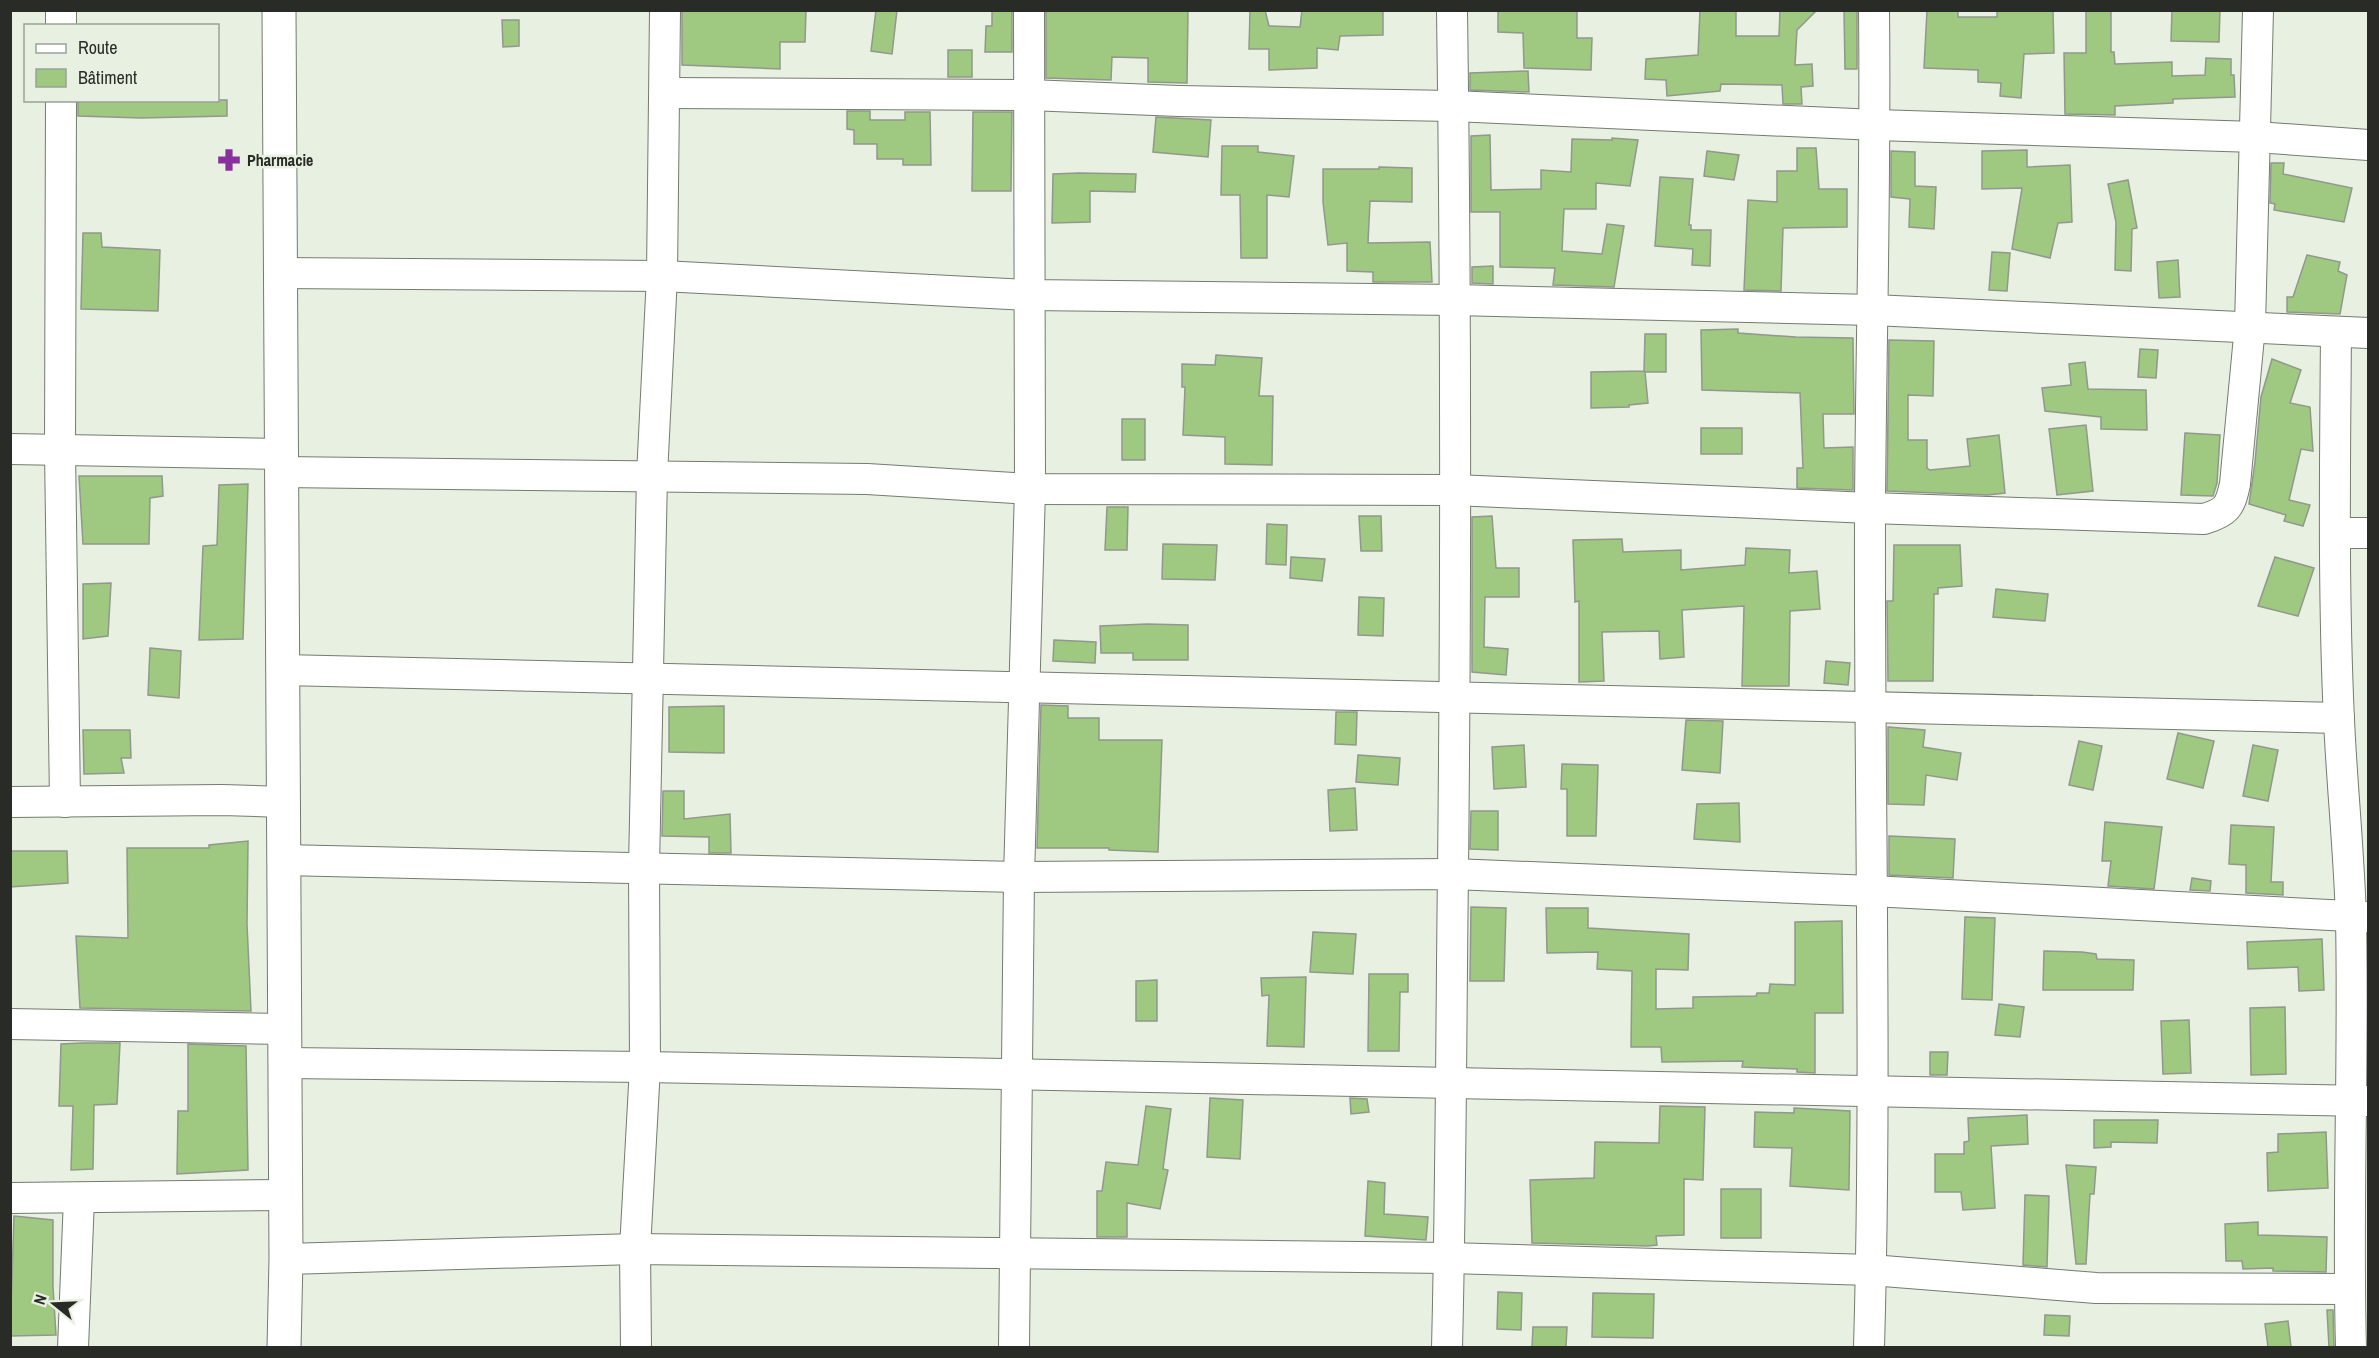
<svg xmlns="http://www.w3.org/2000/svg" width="2379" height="1358" font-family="'Archivo Narrow',sans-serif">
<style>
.building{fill:#9fc880;stroke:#91988c;stroke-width:1.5}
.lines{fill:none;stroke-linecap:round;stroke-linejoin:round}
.minor-casing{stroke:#747b6f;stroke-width:32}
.major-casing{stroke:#747b6f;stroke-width:35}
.minor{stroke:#fff;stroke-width:30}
.major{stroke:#fff;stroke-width:33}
.labels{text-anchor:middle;stroke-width:5;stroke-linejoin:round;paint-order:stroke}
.poi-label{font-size:16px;font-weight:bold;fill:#282b26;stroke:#e8f0e2;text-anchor:start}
</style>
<rect width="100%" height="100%" fill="#e8f0e2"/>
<!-- building -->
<g class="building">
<polygon points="682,10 806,10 805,42 780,42 780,69 682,65"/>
<polygon points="876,10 897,10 892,54 871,51"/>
<polygon points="992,10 1012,10 1012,52 985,52 986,26 992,26"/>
<polygon points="1046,10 1188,10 1187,83 1148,82 1148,58 1112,57 1111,80 1046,78"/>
<polygon points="1250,10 1265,10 1269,26 1300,27 1302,10 1383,10 1383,35 1340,36 1338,50 1317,48 1317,68 1269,70 1269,49 1249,49"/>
<polygon points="1498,10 1577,10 1577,38 1592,38 1591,70 1524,68 1523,33 1498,32"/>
<polygon points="1700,10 1736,10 1736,36 1779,36 1780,10 1817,10 1797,30 1795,65 1812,64 1813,86 1801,87 1802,104 1783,104 1782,85 1721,84 1720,91 1667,96 1666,80 1645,79 1646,59 1698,55"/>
<polygon points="1844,10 1857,10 1857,69 1845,69"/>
<polygon points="1927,10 1958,10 1958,17 1997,17 1997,10 2053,10 2054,53 2024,54 2021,98 2000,96 2001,83 1978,82 1978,70 1924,68"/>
<polygon points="2086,10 2111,10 2111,52 2114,52 2115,64 2172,62 2172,76 2205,75 2206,58 2231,59 2231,75 2234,75 2235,97 2173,99 2173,103 2115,106 2115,115 2065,114 2064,53 2086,53"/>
<polygon points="2172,10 2220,10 2219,42 2171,41"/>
<polygon points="502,20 519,20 519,46 503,47"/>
<rect x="948" y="50" width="24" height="27"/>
<polygon points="1528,71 1529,92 1470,90 1470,73"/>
<polygon points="78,100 227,100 227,116 141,118 78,116"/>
<polygon points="847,111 870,111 870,120 905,120 905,112 930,112 931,165 903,165 903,159 877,159 877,144 854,144 854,130 847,129"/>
<polygon points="973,112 1012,112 1011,191 972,191"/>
<polygon points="1156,117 1211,120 1208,157 1153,152"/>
<polygon points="1490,135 1491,190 1541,189 1541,170 1571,172 1572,139 1612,140 1612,138 1638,140 1630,186 1596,183 1596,209 1564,209 1562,251 1602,254 1607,224 1624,226 1614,287 1553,285 1555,268 1500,267 1500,212 1471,212 1471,136"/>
<polygon points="1222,146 1258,146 1258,152 1294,156 1289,197 1267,195 1267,258 1241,258 1240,195 1221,195"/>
<polygon points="1797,148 1816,148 1819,189 1847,189 1847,227 1783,228 1781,291 1744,290 1748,200 1777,202 1777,171 1797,171"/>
<polygon points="2027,150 2027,167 2070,165 2072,222 2058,223 2050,258 2012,249 2022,188 1982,189 1982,151"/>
<polygon points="1707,151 1739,155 1734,180 1704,176"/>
<polygon points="1891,151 1915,152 1915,186 1936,187 1934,229 1909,227 1910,199 1891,197"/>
<polygon points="2271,163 2284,163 2283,174 2352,188 2344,222 2274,210 2275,204 2270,203"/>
<polygon points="1379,167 1412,168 1412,202 1370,201 1368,243 1430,242 1432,282 1373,282 1373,272 1347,271 1347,243 1328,245 1323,202 1323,169 1379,169"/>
<polygon points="1079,173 1136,174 1135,192 1090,191 1090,222 1052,223 1053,174"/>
<polygon points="1660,177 1693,179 1689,225 1691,225 1691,230 1711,230 1710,266 1692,265 1693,249 1655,246"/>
<polygon points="2128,180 2137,228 2132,229 2131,271 2115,270 2116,222 2108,184"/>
<polygon points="83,233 101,233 102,247 160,250 158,311 81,309"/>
<polygon points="1992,252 2010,253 2007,291 1989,290"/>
<polygon points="2307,255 2340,262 2338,271 2347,275 2340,314 2287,312 2287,297 2293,297"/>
<polygon points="2178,260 2180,297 2159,298 2157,262"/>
<polygon points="1493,266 1493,284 1472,283 1472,267"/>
<polygon points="1738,329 1738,333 1796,337 1853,338 1854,414 1823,414 1824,448 1853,447 1853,490 1797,488 1797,468 1803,468 1800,393 1702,390 1701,330"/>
<polygon points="1645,334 1666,334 1666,372 1645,372 1648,403 1629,405 1629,407 1591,408 1591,372 1644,371"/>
<polygon points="1889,340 1934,341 1933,396 1908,395 1908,440 1927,440 1927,468 1930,470 1970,466 1967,439 1999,435 2005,493 1988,495 1887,491"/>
<polygon points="2140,349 2158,350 2156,378 2138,377"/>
<polygon points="1216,355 1262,358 1259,396 1273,396 1272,465 1225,464 1225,437 1183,435 1185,387 1182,387 1182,364 1215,365"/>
<polygon points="2272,359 2301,370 2290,403 2310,407 2313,451 2301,449 2289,500 2310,505 2303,526 2284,521 2286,515 2249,504 2255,462 2261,397"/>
<polygon points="2085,362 2088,389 2146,390 2147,430 2101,429 2101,417 2045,411 2042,388 2071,385 2069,364"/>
<rect x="1122" y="419" width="23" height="41"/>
<polygon points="2086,425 2093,491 2057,495 2049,429"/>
<rect x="1701" y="428" width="41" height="26"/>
<polygon points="2185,433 2220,435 2217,483 2213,496 2181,495"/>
<polygon points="79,476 162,476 163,496 150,498 149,544 83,544"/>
<polygon points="248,484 243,639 199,640 203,546 217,545 219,485"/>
<polygon points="1107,507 1128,507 1127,550 1105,550"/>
<polygon points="1359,516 1381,516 1382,551 1361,551"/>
<polygon points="1492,516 1496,568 1519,568 1519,597 1485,597 1484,647 1508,649 1506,675 1472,672 1472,517"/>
<polygon points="1267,524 1287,525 1286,565 1266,564"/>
<polygon points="1622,539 1623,552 1681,550 1681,570 1745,565 1746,548 1790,550 1789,573 1817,571 1820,609 1790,611 1789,686 1742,686 1744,606 1682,610 1684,657 1660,659 1659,631 1602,632 1604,681 1579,682 1579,601 1575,602 1573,540"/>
<polygon points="1163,544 1217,545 1215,580 1162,579"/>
<polygon points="1894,545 1960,545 1962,586 1938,588 1938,594 1934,594 1933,681 1888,681 1887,601 1893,601"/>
<polygon points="1291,557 1325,559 1322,581 1290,578"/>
<polygon points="2275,557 2314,568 2298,616 2258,606"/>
<polygon points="111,583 108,636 83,639 83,584"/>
<polygon points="1996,589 2048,594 2045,621 1993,617"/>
<polygon points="1359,597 1384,598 1383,636 1358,635"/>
<polygon points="1147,624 1188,625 1188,660 1133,660 1133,653 1101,653 1100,626"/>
<polygon points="1054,640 1096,642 1095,663 1053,661"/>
<polygon points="150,648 181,651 179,698 148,695"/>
<polygon points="1826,661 1850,663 1848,685 1824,683"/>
<polygon points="1041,705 1068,706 1068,718 1099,718 1099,740 1162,740 1158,852 1109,850 1109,848 1037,848"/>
<polygon points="724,706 724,753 669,752 669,707"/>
<polygon points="1336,712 1357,712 1356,745 1335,744"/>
<polygon points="1686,720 1723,721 1720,773 1682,770"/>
<polygon points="1888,727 1925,730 1923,747 1961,753 1957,780 1926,775 1924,805 1888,804"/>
<polygon points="83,730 130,730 131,758 121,758 124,773 84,774"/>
<polygon points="2178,733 2214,741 2203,788 2167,779"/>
<polygon points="2079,741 2102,746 2093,790 2069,785"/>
<polygon points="1524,745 1526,787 1494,789 1492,747"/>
<polygon points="2253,745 2278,750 2268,801 2243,796"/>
<polygon points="1358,755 1400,758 1398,785 1356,782"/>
<polygon points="1562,764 1598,765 1596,836 1567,836 1567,789 1561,789"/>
<polygon points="1355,788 1357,830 1330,831 1328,790"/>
<polygon points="663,791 684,791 684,819 730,814 731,853 709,853 709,837 662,836"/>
<polygon points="1739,803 1740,842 1694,839 1697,804"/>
<polygon points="1471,811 1498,811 1498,850 1470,849"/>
<polygon points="2105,822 2162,827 2154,889 2108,886 2111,861 2102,861"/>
<polygon points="2231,825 2274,827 2271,882 2283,882 2283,895 2246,893 2246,865 2229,864"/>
<polygon points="1889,836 1955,839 1953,878 1889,875"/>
<polygon points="248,841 247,924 251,1011 80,1008 76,936 128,938 127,848 209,848 209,845"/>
<polygon points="10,851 67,851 68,883 10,887"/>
<polygon points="2192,878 2211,881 2210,891 2190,890"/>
<polygon points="1471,907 1506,908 1504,981 1470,981"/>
<polygon points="1546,908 1588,908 1588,928 1689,934 1688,970 1656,969 1656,1009 1693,1008 1693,997 1756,996 1757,993 1769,993 1770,984 1795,985 1795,922 1842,921 1843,1013 1815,1013 1815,1073 1797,1072 1797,1069 1742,1067 1743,1061 1662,1062 1661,1047 1631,1047 1632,971 1597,969 1598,952 1547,953"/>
<polygon points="1965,917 1995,918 1992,1000 1962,999"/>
<polygon points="1313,932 1356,934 1353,974 1310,972"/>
<polygon points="2322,939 2324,990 2299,991 2298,967 2248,969 2247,942"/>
<polygon points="2044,951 2082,952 2096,954 2097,959 2134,960 2133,990 2043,990"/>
<polygon points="1369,974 1408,974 1408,992 1400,992 1399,1051 1368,1051"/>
<polygon points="1306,977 1304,1047 1267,1046 1269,995 1262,996 1261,978"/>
<polygon points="1157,980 1157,1021 1136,1021 1136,981"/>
<polygon points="1999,1004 2024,1007 2020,1037 1995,1035"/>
<polygon points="2285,1007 2286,1074 2251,1075 2250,1008"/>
<polygon points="2189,1020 2191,1073 2163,1074 2161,1021"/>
<polygon points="82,1043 120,1043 117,1104 94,1105 93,1169 71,1170 73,1106 59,1106 61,1044"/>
<polygon points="188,1044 246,1046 248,1170 177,1174 178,1111 188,1111"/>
<polygon points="1930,1052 1948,1052 1947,1075 1930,1075"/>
<polygon points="1210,1098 1243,1100 1240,1159 1207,1157"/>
<polygon points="1350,1098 1367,1099 1369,1112 1351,1114"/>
<polygon points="1146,1106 1171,1109 1163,1169 1168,1170 1160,1209 1127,1203 1127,1237 1097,1237 1097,1191 1102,1191 1106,1162 1138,1165"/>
<polygon points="1660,1106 1705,1107 1703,1180 1684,1179 1684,1235 1656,1236 1657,1245 1648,1246 1532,1243 1530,1180 1594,1178 1595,1142 1659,1143"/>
<polygon points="1794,1108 1850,1111 1849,1190 1790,1186 1792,1148 1754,1147 1755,1112 1794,1113"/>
<polygon points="2027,1115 2028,1144 1991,1146 1995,1208 1963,1210 1961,1192 1935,1192 1935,1154 1964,1154 1964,1142 1969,1141 1968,1118"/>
<polygon points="2094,1120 2158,1120 2157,1143 2111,1142 2111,1147 2094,1148"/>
<polygon points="2326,1132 2328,1188 2268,1191 2267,1153 2278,1152 2278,1134"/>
<polygon points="2066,1165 2096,1167 2094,1194 2090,1194 2086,1264 2076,1264"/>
<polygon points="1368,1181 1385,1183 1384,1214 1428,1217 1426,1240 1365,1236"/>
<rect x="1721" y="1189" width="40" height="49"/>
<polygon points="2025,1195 2049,1196 2047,1267 2023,1265"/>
<polygon points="14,1216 53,1220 53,1287 56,1335 10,1336"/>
<polygon points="2258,1222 2258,1235 2327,1237 2326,1272 2273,1271 2273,1268 2243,1269 2242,1261 2226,1261 2225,1224"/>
<polygon points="1498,1292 1522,1293 1521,1330 1497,1329"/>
<polygon points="1593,1293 1654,1294 1653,1338 1592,1337"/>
<polygon points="2327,1310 2333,1310 2334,1347 2329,1347"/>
<polygon points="2045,1315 2070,1316 2069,1336 2044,1335"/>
<polygon points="2288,1321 2291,1347 2268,1347 2265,1324"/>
<polygon points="1533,1327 1567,1327 1566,1347 1532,1347"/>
</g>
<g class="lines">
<!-- minor casing -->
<g class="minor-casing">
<g id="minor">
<polyline points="61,26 61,10"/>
<polyline points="665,93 1029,95 1179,101 1453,106 1876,125 2256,137 2368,145"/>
<polyline points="61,100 60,450 65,802"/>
<polyline points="280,273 662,276 1028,295 1455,300 1873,310 2368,333"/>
<path d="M2336,332C2335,461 2333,590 2339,720C2342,786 2349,852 2351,919C2354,1062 2347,1205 2351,1348"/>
<polyline points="10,449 281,454"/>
<path d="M281,472L867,479L1030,489L1454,490L1870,508L2204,519C2227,512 2230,507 2235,484L2250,326L2258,10"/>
<polyline points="2335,533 2368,533"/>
<polyline points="283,670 2339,718"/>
<polyline points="10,802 222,800 283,802"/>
<polyline points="283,860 1019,877 1453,874 1872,891 2368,917"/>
<polyline points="10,1024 284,1029"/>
<polyline points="285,1063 645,1067 2368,1101"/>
<polyline points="10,1198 285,1195"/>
<polyline points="286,1259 635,1249 1449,1258 1871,1270 2096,1288 2349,1289"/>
<polyline points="73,1348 79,1198"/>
<polyline points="636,1348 635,1249 645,1067 644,868 652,475 662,276 665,10"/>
<polyline points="1014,1348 1019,877 1030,489 1029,10"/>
<path d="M1447,1348C1451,1188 1451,1030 1453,871C1456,584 1456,297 1452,10"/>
<path d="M1869,1348C1877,1068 1869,788 1870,508C1871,342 1876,176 1874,10"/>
</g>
</g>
<!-- major casing -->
<g class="major-casing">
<polyline id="major" points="279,10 286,1259 284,1348"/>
</g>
<!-- minor -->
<use href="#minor" class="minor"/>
<!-- major -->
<use href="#major" class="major"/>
</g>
<!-- icons -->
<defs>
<g id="pharmacy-bare" transform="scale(1.8)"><path d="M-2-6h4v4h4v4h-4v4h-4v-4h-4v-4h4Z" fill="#88319e" stroke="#e8f0e2" stroke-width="2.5" paint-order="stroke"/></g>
</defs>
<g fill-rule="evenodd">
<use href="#pharmacy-bare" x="229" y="160"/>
</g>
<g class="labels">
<!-- poi labels -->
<g class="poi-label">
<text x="247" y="166">Pharmacie</text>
</g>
</g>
<!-- border -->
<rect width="2379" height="1358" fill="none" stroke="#282b26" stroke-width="24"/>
<!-- legend -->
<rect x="24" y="24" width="195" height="78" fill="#e8f0e2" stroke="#9ba197" stroke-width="1.5"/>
<rect x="36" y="44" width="30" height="9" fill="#ffffff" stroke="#9ba197" stroke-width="1.5"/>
<text x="78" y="54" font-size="18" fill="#282b26">Route</text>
<rect x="36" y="69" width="30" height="18" fill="#9fc880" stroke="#9ba197" stroke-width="1.5"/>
<text x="78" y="84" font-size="18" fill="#282b26">Bâtiment</text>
<!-- north arrow -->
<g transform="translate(54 1304) rotate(288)" stroke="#e8f0e2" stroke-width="4.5" paint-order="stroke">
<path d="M0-4.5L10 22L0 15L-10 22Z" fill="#282b26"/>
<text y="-9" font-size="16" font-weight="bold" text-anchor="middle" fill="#282b26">N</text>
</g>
</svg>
